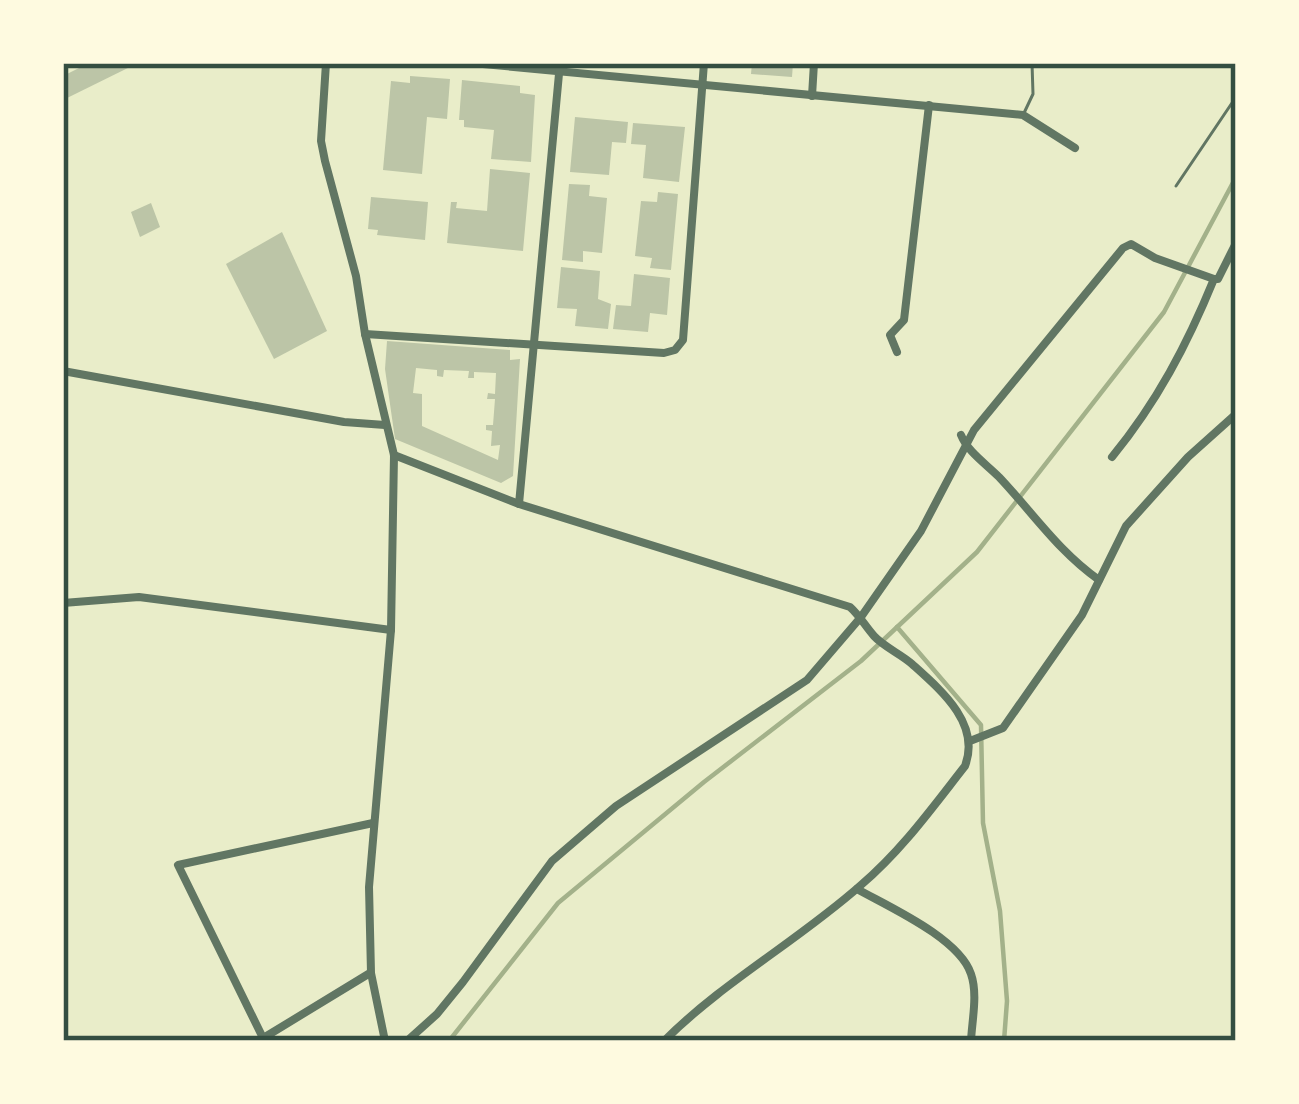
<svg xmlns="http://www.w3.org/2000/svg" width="1299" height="1104" font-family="'Sofia Sans Condensed',sans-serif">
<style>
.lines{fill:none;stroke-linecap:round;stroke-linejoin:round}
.stream{stroke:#a3b18a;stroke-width:4.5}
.building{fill:#bcc5a7;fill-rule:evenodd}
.service{stroke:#617663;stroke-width:3}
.minor{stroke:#617663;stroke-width:8}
.neatline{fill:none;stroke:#344e41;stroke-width:4.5}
</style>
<rect width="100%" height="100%" fill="#e9edc9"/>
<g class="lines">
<!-- stream -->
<g class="stream">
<polyline points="897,627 981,725 983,823 1000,911 1007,1001 1004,1041"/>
<polyline points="449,1041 558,903 704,782 861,661 977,552 1164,312 1236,177"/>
</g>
</g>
<!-- building -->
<g class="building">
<polygon points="89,63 138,63 63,100 63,76"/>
<polygon points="752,63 793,63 792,77 751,74"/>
<polygon points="410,76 450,79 447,119 427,117 422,174 383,170 391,81 410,83"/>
<polygon points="462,80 520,86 520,93 535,95 531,162 491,159 494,130 464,127 464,120 459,120"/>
<polygon points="575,117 628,122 626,143 612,142 609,175 570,172"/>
<polygon points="633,123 685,127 679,182 643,178 646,145 631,144"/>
<polygon points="490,169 530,173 523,251 447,243 451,202 457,202 456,208 487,211"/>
<polygon points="569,184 590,185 589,196 607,198 602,253 583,251 583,262 562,260"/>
<polygon points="658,192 678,194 671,270 650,268 652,258 635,256 641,201 657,202"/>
<polygon points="371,197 428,202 425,240 377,235 378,230 368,229"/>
<polygon points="151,203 160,227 140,237 131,212"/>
<polygon points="282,232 327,331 274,359 226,264"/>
<polygon points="561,267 600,271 598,299 611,304 608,329 575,326 577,309 557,308"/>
<polygon points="634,274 670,278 667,315 650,313 648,332 613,329 616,305 631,306"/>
<path d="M387,341L510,350V360L520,359L513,476L501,483L395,439L385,369ZM416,368L437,370V376L443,377L444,370L469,371L468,378H474V372L496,373L495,394L488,393L487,399H495L493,425H486V430L492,431L491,446L500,445L498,460L422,426V394L413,393Z"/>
</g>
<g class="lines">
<!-- service -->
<g class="service">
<polyline points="1024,113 1033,94 1032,63"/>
<polyline points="1176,186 1236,97"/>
</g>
<!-- minor -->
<g class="minor">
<polyline points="326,63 321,141 325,161 356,276 365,334 394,455 391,630 369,887 371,973 385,1041"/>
<polyline points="472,63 1023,115 1075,148"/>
<polyline points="812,96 814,63"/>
<polyline points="365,334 664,353 675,350 683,340 704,63"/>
<polyline points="897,352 890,335 904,320 929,105"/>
<polyline points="63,371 344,422 385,425"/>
<path d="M961,435C968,452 985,463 999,477C1033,513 1058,551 1099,580"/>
<path d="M394,455L519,504L850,607C860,616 865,626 874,636C884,647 901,654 912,664C942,691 981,724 965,766C932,808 902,850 861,885C798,941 724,981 664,1041"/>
<path d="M1112,457C1157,402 1187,345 1214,279H1218L1236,243"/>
<polyline points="519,504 560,63"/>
<polyline points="63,603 139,597 391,630"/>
<polyline points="970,741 1003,728 1082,615 1126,526 1188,457 1236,414"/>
<path d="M857,889C889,907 959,938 971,974C978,994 972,1020 971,1041"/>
<polyline points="263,1038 178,865 373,823"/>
<polyline points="260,1040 370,973"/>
<polyline points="407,1041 437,1014 463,982 552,861 616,806 807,680 861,617 921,531 974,430 1123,248 1131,244 1155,258 1214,279"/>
</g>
</g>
<!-- border -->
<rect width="1299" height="1104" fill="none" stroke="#fefae0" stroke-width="132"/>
<rect x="66" y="66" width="1167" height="972" class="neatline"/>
</svg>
